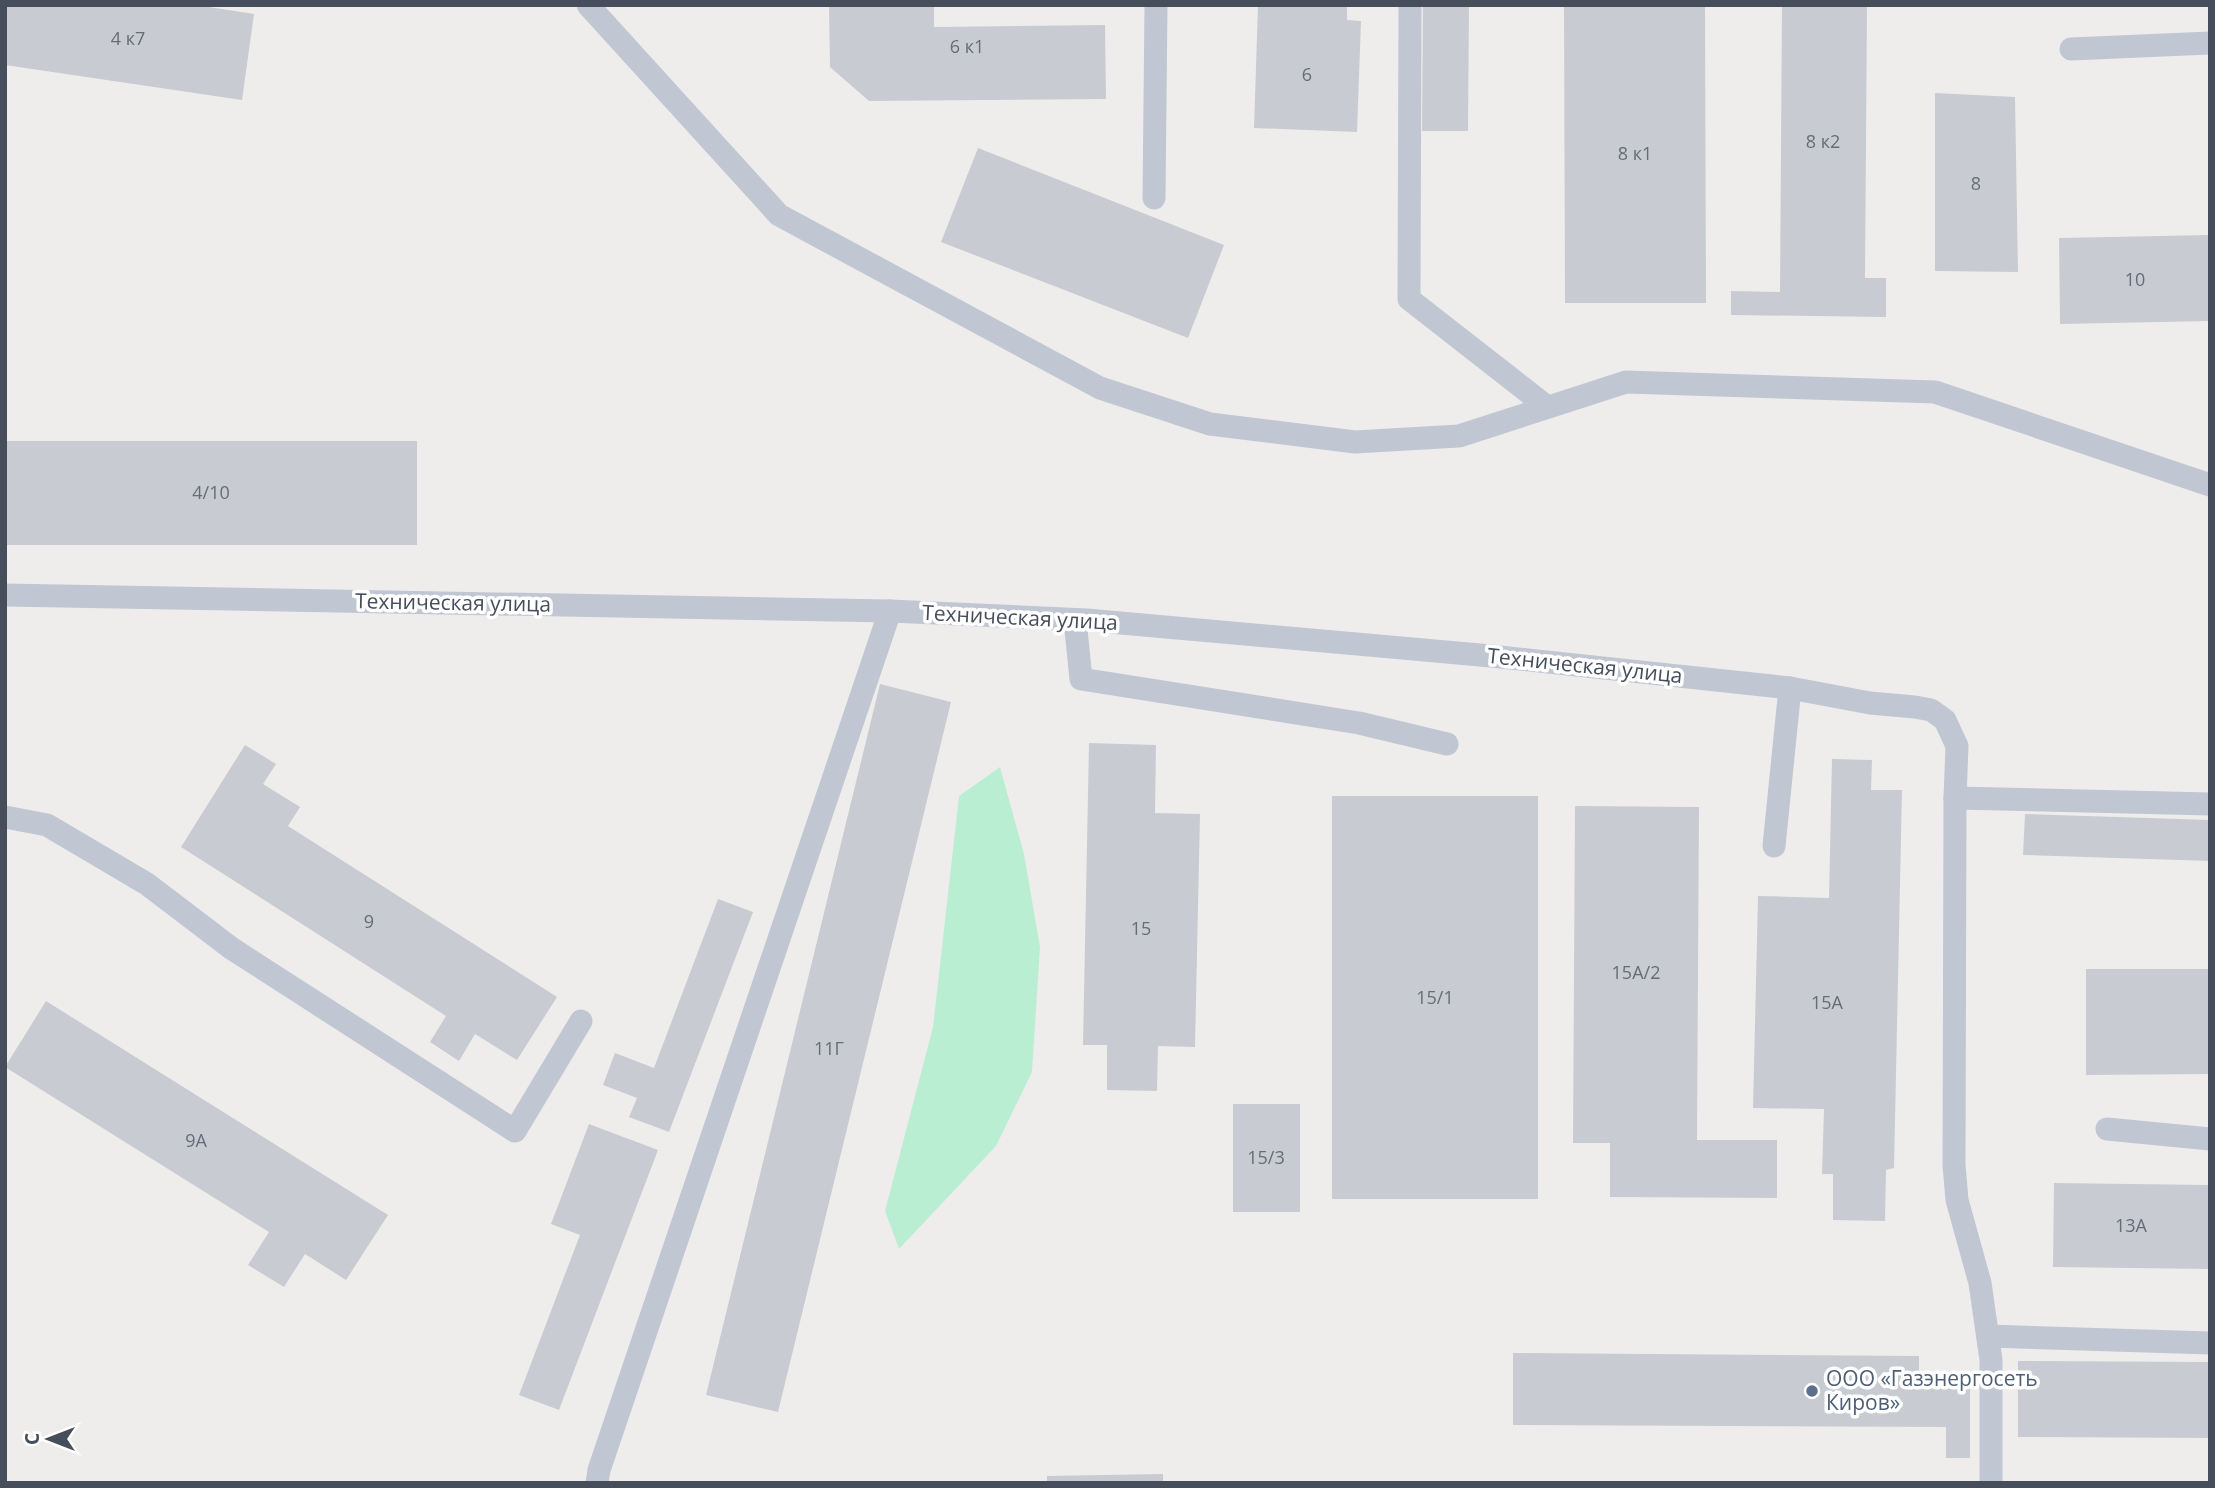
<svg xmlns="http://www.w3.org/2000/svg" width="2215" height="1488" font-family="'Open Sans',sans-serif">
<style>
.green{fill:#baeed3}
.building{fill:#c9cbd2}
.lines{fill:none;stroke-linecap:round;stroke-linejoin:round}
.lane{stroke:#c0c7d2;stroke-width:23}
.service-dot{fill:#5c6f8a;stroke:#fff;stroke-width:2.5}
.labels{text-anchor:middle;stroke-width:7;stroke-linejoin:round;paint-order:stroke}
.number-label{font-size:18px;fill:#666d78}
.street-label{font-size:21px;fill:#454e5a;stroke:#fff}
.service-label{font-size:21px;fill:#4e5e75;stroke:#fff;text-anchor:start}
</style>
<rect width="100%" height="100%" fill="#efedec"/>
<!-- green -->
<polygon class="green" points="1000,767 1024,854 1040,947 1032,1072 996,1146 899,1249 885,1211 933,1027 959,796"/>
<!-- building -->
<g class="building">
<polygon points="5,5 196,5 254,14 242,100 5,65"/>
<polygon points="829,5 934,5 934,27 1105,25 1106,99 869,101 830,67"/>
<polygon points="1258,5 1347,5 1347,20 1361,21 1357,132 1254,128"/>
<polygon points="1423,5 1469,5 1468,131 1422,131"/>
<polygon points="1564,5 1705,5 1706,303 1565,303"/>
<polygon points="1782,5 1867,5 1865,278 1886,278 1886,317 1731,315 1731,291 1780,292"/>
<polygon points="1935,93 2015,97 2018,272 1935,271"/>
<polygon points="978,148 1224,245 1188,338 941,242"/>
<polygon points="2210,235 2210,321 2060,324 2059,238"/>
<rect x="5" y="441" width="412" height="104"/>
<polygon points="880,684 951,702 778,1412 706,1395"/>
<polygon points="1089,743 1156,745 1155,813 1200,814 1195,1047 1158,1046 1157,1091 1107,1090 1107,1045 1083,1045"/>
<polygon points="245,745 276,764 263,784 300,807 288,826 557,997 517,1060 475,1034 459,1061 430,1042 446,1016 181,847"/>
<polygon points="1832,759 1872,760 1871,790 1902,790 1894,1168 1886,1170 1885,1221 1833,1220 1833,1174 1822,1174 1824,1109 1753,1108 1758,896 1829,898"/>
<rect x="1332" y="796" width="206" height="403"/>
<polygon points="1575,806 1699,807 1697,1140 1777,1140 1777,1198 1610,1197 1610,1143 1573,1143"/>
<polygon points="2025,814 2210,820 2210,861 2023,855"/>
<polygon points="718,899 753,912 669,1132 629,1117 637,1098 603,1085 615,1053 654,1068"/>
<polygon points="2086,969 2210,969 2210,1074 2086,1075"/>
<polygon points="46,1001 388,1215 346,1280 305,1254 284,1287 248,1265 269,1232 5,1067"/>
<rect x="1233" y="1104" width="67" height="108"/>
<polygon points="589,1124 658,1150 559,1410 519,1395 580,1235 551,1224"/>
<polygon points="2054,1183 2210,1185 2210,1269 2053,1267"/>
<polygon points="1513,1353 1919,1356 1919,1375 1945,1375 1945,1385 1970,1385 1970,1458 1946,1458 1946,1427 1513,1425"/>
<polygon points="2018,1361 2210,1362 2210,1438 2018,1437"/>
<polygon points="1163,1474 1163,1483 1047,1483 1047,1476"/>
</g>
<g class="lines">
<!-- lane -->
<g class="lane">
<polyline points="588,5 779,215 1100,388 1210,424 1355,442 1459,436 1626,382 1935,392 2210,485"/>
<polyline points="1410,5 1409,299 1546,406"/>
<polyline points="2071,49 2210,43"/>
<polyline points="1154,198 1156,5"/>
<polyline points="5,595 890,611 1087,620 1491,656 1790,688 1870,703 1915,707 1931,710 1945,720 1957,746 1955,798 1954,1165 1957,1200 1980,1283 1991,1360 1991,1483"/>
<polyline points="1075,620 1081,679 1359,723 1447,744"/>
<polyline points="1955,798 2210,804"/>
<polyline points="5,817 47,825 147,884 231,948 515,1131 581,1021"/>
<polyline points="1774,846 1790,688"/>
<polyline points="2107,1129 2210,1139"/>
<polyline points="1988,1336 2210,1343"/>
<polyline points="597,1483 599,1470 890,611"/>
</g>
</g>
<!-- markers -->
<circle class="service-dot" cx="1812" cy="1391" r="7"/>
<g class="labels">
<!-- number labels -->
<g class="number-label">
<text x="128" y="45">4 к7</text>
<text x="967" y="53">6 к1</text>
<text x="1307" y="81">6</text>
<text x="1823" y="148">8 к2</text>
<text x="1635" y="160">8 к1</text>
<text x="1976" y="190">8</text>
<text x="2135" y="286">10</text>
<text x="211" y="499">4/10</text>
<text x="369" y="928">9</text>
<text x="1141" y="935">15</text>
<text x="1636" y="979">15А/2</text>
<text x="1435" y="1004">15/1</text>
<text x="1827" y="1009">15А</text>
<text x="829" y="1055">11Г</text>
<text x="196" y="1147">9А</text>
<text x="1266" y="1164">15/3</text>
<text x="2131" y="1232">13А</text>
</g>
<!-- street labels -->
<g class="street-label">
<text transform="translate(453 603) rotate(1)" y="7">Техническая улица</text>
<text transform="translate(1020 618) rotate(3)" y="7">Техническая улица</text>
<text transform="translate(1585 666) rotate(6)" y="7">Техническая улица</text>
</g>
<!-- service labels -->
<g class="service-label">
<text x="1826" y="1386">ООО «Газэнергосеть<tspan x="1826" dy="24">Киров»</tspan></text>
</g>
</g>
<!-- border -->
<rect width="2215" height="1488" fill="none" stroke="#454e5a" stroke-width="14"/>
<!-- north arrow -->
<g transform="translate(49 1439) rotate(270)" stroke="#ffffff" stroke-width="5" paint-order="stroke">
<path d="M0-5L12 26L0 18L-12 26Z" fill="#454e5a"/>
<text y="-10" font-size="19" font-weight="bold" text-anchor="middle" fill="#454e5a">С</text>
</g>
</svg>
